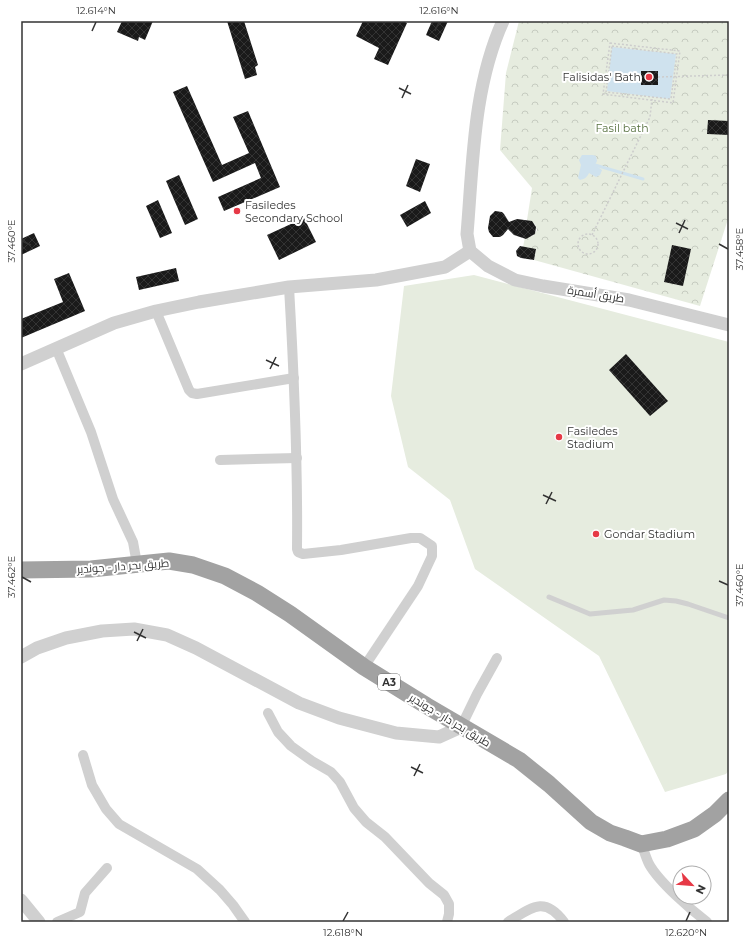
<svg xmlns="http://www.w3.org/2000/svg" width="750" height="943" font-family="Montserrat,Cairo,sans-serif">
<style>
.grass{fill:#e6ecdf}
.forest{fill:url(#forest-crowns)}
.water{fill:#cfe2ee}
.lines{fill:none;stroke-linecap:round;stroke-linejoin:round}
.stream{stroke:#cfe2ee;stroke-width:3}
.building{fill:url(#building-cross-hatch)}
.path{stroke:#cdcdcd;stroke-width:1.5;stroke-dasharray:2 2;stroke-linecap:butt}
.service{stroke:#d0d0d0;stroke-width:5}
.minor{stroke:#d0d0d0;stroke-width:10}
.tertiary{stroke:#d0d0d0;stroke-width:13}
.trunk{stroke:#a2a2a2;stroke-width:17}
.ticks{fill:none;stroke:#333;stroke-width:1.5}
.poi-dot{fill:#e63946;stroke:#fff;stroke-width:1.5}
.labels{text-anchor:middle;stroke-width:4;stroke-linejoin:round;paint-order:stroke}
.shield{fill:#fff;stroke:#707070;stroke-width:1}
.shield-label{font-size:10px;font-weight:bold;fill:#333}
.poi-label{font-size:11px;fill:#333;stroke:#fff;text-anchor:start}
.park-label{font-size:11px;fill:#56703f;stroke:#fff}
.street-label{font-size:11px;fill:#333;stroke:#fff}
.neatline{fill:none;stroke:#333;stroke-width:1.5}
.ticks-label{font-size:10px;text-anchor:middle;fill:#333}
</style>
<defs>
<pattern id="forest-crowns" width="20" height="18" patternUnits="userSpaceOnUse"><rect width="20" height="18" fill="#e6ecdf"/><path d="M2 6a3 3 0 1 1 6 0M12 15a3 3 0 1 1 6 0" fill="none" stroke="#c6cbc0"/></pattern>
<pattern id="building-cross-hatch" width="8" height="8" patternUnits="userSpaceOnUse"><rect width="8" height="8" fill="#1a1a1a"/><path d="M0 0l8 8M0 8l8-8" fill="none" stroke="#333"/></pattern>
</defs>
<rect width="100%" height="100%" fill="#fff"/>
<!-- grass -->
<polygon class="grass" points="474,275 729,342 729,770 726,774 665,792 599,656 475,569 450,500 408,467 391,396 404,286"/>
<!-- forest -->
<polygon class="forest" points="519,21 729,21 729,216 700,306 534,260 536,250 523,247 525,237 533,236 537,230 535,224 527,220 532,188 500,150 506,73"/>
<!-- water -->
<g class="water">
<polygon points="612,47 676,54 670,99 607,91"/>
<path d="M582,155H593L596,156L597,161L595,165L602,170L600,175L596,177L589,173C587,177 585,179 580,180L578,178L581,165L579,160Z"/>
</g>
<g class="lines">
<!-- stream -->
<polyline class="stream" points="595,165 643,179"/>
</g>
<!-- building -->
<g class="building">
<polygon points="122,21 153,21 145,40 139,37 138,41 117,32"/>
<polygon points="227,21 244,21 258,65 255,67 257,75 245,79"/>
<polygon points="363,21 403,21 407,23 388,65 374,59 379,48 356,36"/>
<polygon points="432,21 448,21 439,41 426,35"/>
<rect x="641" y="71" width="17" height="14"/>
<polygon points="187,86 222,165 249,153 233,117 248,111 280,187 224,211 218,197 261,178 255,163 213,182 173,92"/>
<polygon points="708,120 729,121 729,135 707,134"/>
<polygon points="416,159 430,164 420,192 406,186"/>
<polygon points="179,175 198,219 185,225 166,181"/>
<polygon points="158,200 172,233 160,238 146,206"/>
<polygon points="425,201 431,213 407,227 400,215"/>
<polygon points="495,211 502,212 504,214 509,222 517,219 532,221 536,227 535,234 526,239 514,235 508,229 503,235 500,237 493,237 489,232 488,228 490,216"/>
<polygon points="304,218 316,242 279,260 267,235"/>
<polygon points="34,233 40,246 21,255 21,239"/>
<polygon points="672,245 691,249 683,286 664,282"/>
<polygon points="520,246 536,249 534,260 521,258 517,256 516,251"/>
<polygon points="176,268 179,281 139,290 136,277"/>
<polygon points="69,273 85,311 21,338 21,319 63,302 54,279"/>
<polygon points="626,354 668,401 650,416 609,370"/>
</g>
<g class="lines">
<!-- path -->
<g class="path">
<polygon points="610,43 680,51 673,103 603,94"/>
<polygon points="612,46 677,54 671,99 606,92"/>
<polyline points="658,77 729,75"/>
<circle cx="588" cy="244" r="10"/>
<polyline points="592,235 650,117 652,99"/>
</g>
<!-- service -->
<polyline class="service" points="549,597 590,614 633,610 664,600 676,601 688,604 729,618"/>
<!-- minor -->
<g class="minor">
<path d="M289,287C294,374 298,461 297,549L298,552L303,554L341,550L411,538H420L432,546V556L418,586L364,667"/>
<polyline points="156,311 189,390 192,393 197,394 294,378"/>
<polyline points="56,348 91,432 113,499 133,542 137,564"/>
<polyline points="220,460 297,458"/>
<polyline points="268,713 278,732 291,746 312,761 331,772 340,782 354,808 366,822 385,837 429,883 444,895 449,904 449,914 447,922"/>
<polyline points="461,727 477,694 497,658"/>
<polyline points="83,755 92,785 106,809 119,824 197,869 220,890 233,905 245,922"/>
<path d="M641,844C644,850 646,858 649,864C659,882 690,909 707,922"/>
<polyline points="57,922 80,912 85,893 107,868"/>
<path d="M508,922C531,908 544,895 564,922"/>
</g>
<!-- tertiary -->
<g class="tertiary">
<polyline points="470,251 488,266 515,280 543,286 629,300 729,325"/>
<path d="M470,251L467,234C473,163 473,87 503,21"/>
<polyline points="21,364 114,323 156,311 199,302 289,287 376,280 445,267 470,251"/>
<polyline points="21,657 37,648 66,638 102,631 134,629 167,635 196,648 299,703 339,718 396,733 439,737 461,727"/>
<polyline points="21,900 39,922"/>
</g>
<!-- trunk -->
<polyline class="trunk" points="21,570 91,569 169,561 193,565 225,576 257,593 290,614 364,667 427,706 519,760 549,784 591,822 610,833 625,838 641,844 667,839 694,829 715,814 729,800"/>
</g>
<!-- ticks -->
<path class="ticks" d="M92,31L96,22M435,31L439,22M399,88L411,94M402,98L408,85M676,223L688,229M679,233L685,220M22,241L31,245M719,244L728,249M266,360L279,366M270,369L276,357M543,495L556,501M546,504L552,492M22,577L31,582M719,581L728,585M134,632L146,638M137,641L143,629M411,767L423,773M414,776L420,764M343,921L348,912M686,921L690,912"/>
<!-- markers -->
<g class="poi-dot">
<circle cx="649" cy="77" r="4"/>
<circle cx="237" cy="211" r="4"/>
<circle cx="559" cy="437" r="4"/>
<circle cx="596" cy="534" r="4"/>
</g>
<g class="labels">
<!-- shield labels -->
<rect class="shield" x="378" y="674" width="22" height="16" rx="3"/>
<g class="shield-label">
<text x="389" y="686">A3</text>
</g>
<!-- poi labels -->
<g class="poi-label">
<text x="641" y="81" text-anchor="end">Falisidas' Bath</text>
<text x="245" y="209">Fasiledes<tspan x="245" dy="13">Secondary School</tspan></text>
<text x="567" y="435">Fasiledes<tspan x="567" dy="13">Stadium</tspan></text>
<text x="604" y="538">Gondar Stadium</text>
</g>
<!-- park labels -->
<g class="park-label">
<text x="622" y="132">Fasil bath</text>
</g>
<!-- street labels -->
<g class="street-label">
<text transform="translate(596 294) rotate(9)" y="4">طريق أسمرة</text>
<text transform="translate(123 566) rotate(-4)" y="4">طريق بحر دار - جوندير</text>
<text transform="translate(450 720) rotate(31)" y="4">طريق بحر دار - جوندير</text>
</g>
</g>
<!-- border -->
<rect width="750" height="943" fill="none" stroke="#ffffff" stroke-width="44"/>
<!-- north arrow -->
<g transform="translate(692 885) rotate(116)"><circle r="19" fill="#ffffff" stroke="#adadad"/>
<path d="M0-3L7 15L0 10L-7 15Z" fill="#e63946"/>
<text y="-6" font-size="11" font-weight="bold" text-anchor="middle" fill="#333333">N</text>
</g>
<rect x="22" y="22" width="706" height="899" class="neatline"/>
<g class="ticks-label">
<text x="96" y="14">12.614°N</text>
<text x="439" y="14">12.616°N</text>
<text transform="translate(11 241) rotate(-90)" y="4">37.460°E</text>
<text transform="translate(739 249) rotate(-90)" y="4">37.458°E</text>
<text transform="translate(11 577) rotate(-90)" y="4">37.462°E</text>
<text transform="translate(739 585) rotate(-90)" y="4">37.460°E</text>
<text x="343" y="936">12.618°N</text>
<text x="686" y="936">12.620°N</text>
</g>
</svg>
